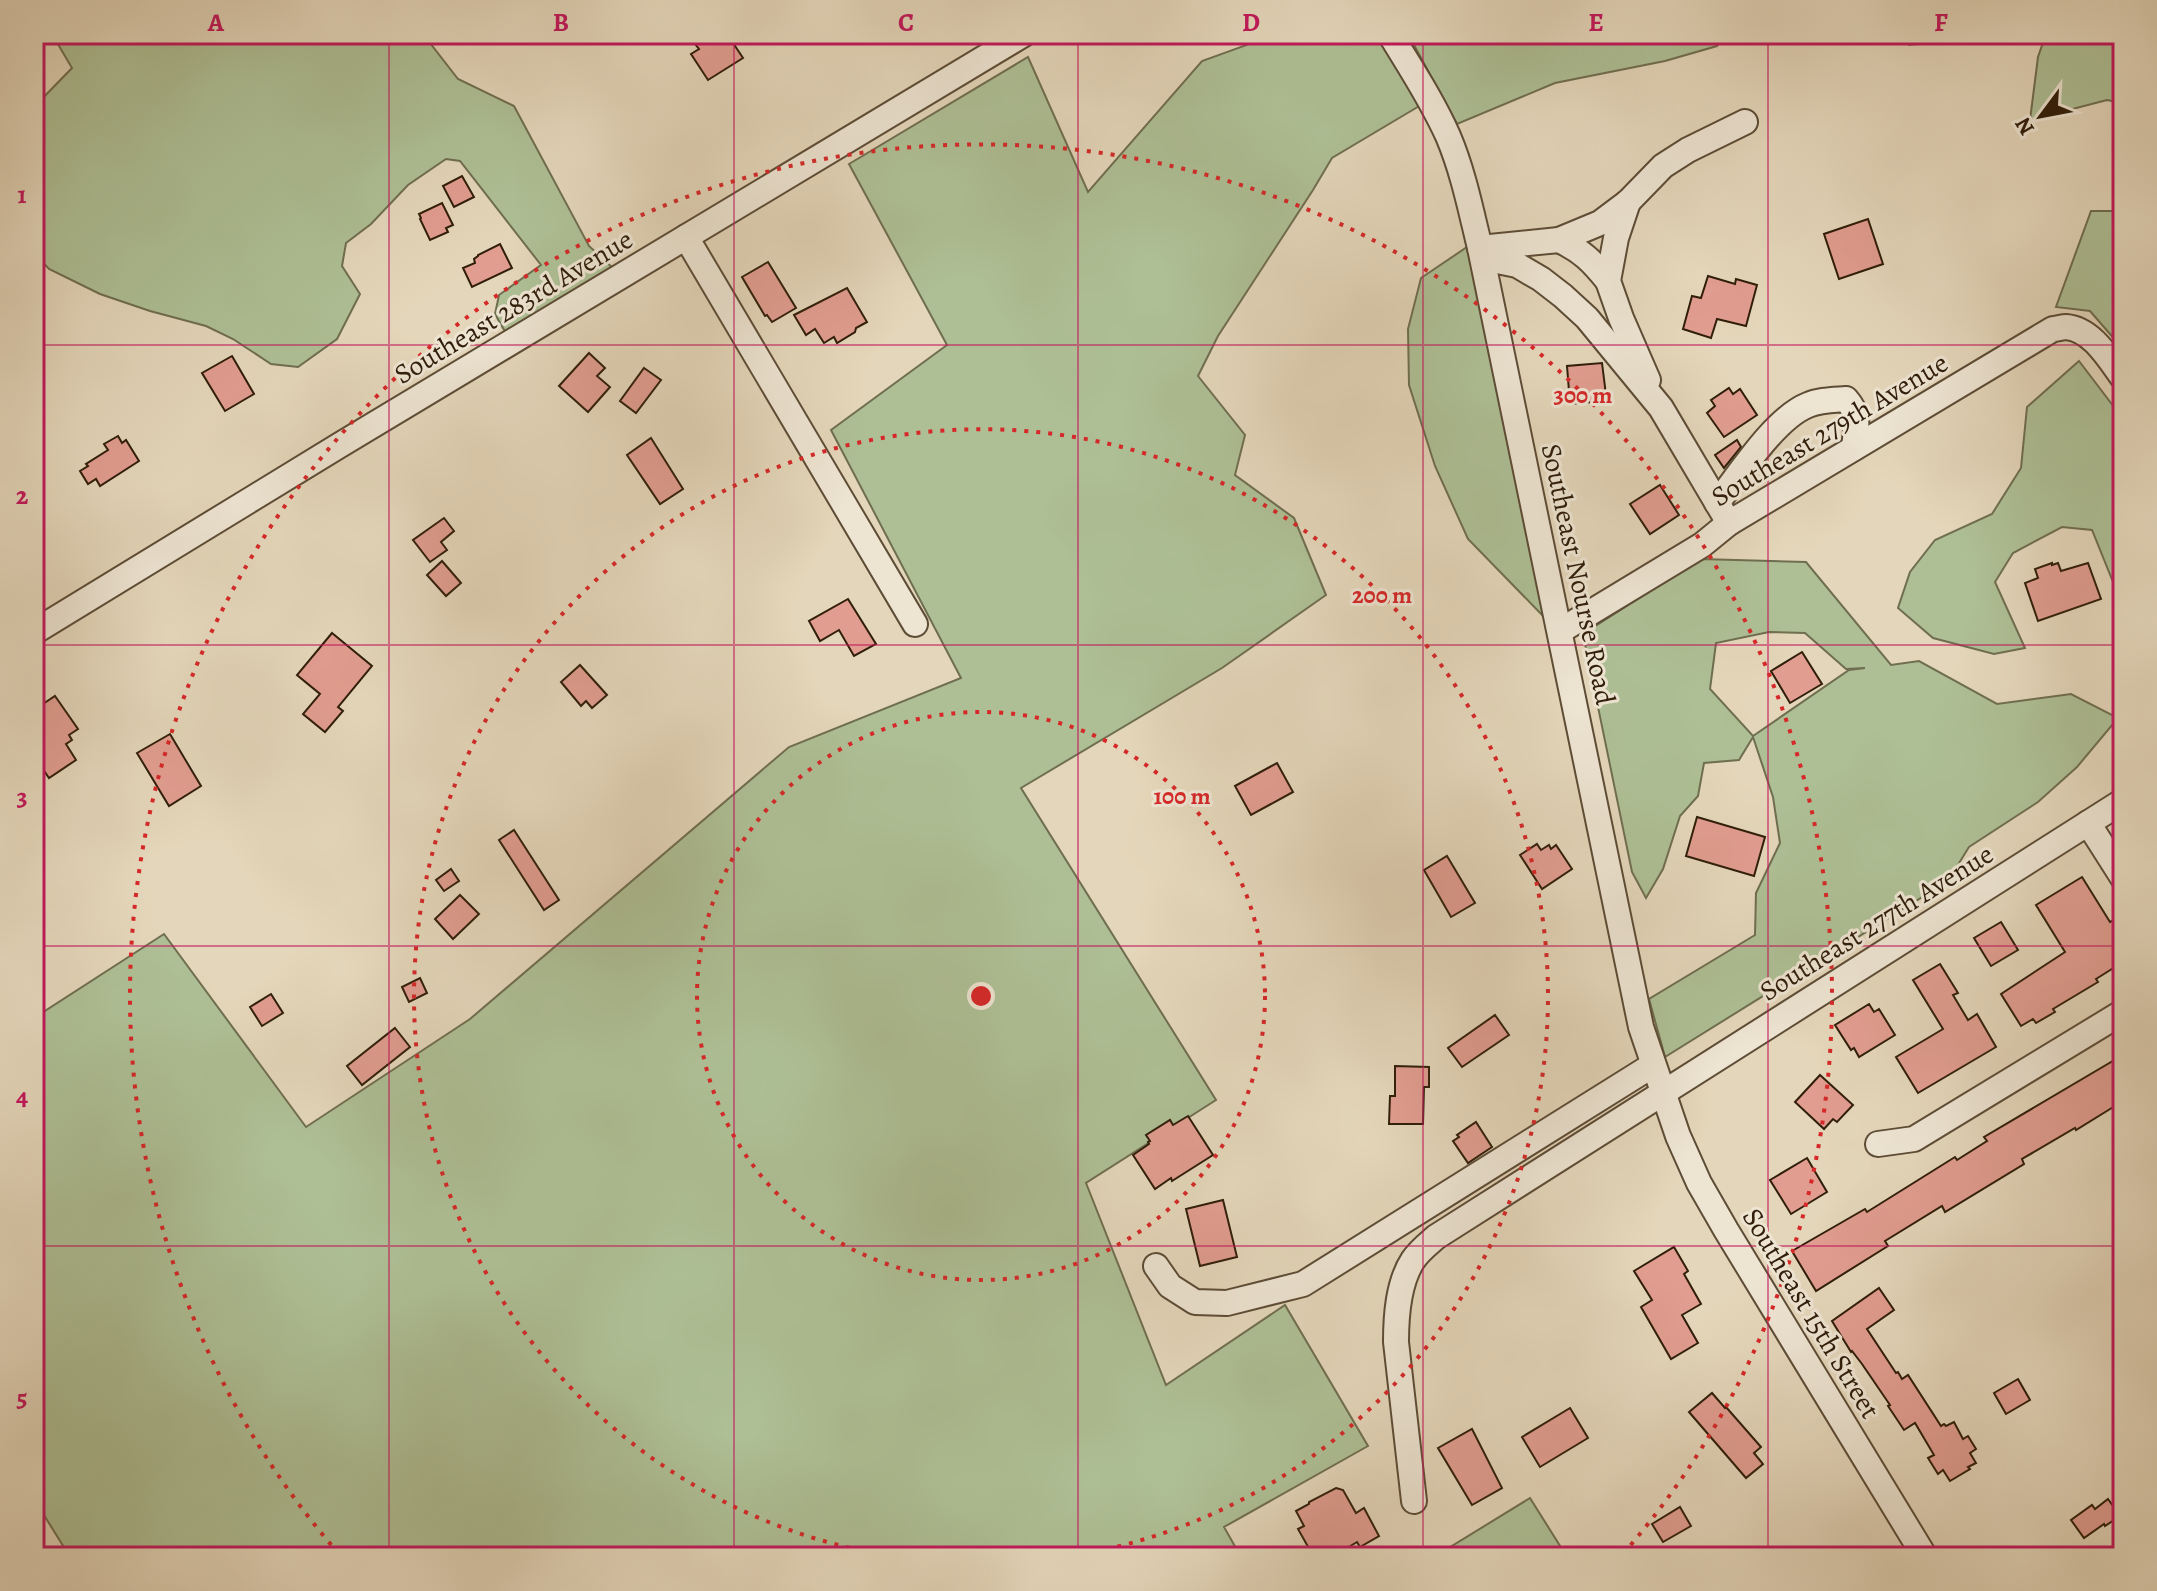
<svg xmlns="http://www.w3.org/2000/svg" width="2157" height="1591" font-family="Alegreya,serif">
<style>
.green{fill:#aebf95;stroke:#6f6e50;stroke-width:2;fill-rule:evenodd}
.water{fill:#95b9b4;stroke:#6d7b70;stroke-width:2}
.building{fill:#e19d90;stroke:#301e0a;stroke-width:2}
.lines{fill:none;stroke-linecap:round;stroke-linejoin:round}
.minor-casing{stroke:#5d4c36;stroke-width:28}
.minor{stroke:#ede4d2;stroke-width:24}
.grid{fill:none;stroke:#c2185b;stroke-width:2;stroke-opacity:0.55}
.ring{fill:none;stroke:#d62828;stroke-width:4;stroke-dasharray:4 8}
.labels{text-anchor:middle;stroke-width:6;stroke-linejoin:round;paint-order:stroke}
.street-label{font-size:28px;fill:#301e0a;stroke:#ede4d2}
.centre{fill:#d62828;stroke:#ede4d2;stroke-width:4}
.ring-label{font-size:24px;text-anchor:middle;font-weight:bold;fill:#d62828;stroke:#ede4d2;stroke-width:6;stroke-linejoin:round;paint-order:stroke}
.neatline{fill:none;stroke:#c2185b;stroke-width:3}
.grid-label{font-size:26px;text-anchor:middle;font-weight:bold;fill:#c2185b}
</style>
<rect width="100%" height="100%" fill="#e4d6ba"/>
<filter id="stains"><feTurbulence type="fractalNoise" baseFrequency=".0025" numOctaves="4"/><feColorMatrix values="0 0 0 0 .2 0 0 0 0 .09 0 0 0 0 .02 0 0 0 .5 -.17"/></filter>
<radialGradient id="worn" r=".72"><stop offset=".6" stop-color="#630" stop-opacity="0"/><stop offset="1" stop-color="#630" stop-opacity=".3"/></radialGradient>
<!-- green -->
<g class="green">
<polygon points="52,34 423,34 458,79 514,106 589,246 614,269 507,335 495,314 499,295 541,265 460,161 446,159 408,185 371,224 346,243 342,266 360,294 337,339 298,367 271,364 233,339 206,326 150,311 100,294 49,269 34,253 34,107 72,68"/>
<polygon points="1277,34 1380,34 1421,105 1332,158 1313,190 1218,336 1198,376 1245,435 1235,475 1294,518 1326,595 1222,668 1021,788 1216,1100 1086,1183 1166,1385 1285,1305 1368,1446 1224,1527 1241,1557 70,1557 34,1499 34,1018 164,934 306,1127 470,1019 789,747 961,678 831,430 947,345 849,164 1028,57 1088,192 1202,61"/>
<polygon points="1408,34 1727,34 1717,46 1665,61 1555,83 1457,124"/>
<polygon points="2046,34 2123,34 2123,103 2107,100 2030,120 2038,57"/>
<polygon points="2091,211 2123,211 2123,349 2090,311 2056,307"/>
<polygon points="1470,245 1548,621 1468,539 1435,466 1409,385 1408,329 1421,278"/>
<polygon points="2079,361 2117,411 2123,424 2123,628 2115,587 2092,530 2062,527 2013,553 1995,582 2025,648 1994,654 1933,638 1898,608 1910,572 1935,540 1992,514 2021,468 2027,407"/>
<path d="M1700,559L1806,562L1891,665L1919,661L1997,704L2071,694L2118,718L2077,767L2038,802L1969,847L1948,881L1665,1057L1649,999L1755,935L1756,893L1780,843L1773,797L1753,737L1739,760L1704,763L1698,796L1680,816L1663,869L1646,898L1632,872L1583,634ZM1769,632L1805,633L1846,669L1865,668L1849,670L1753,736L1710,689L1716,643Z"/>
<polygon points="1530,1498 1567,1557 1434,1557"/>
</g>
<!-- water -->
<polygon class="water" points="1902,34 1949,34 1936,42 1909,45"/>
<!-- building -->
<g class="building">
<polygon points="710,34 727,34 743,58 708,80 691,54 699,49 695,44"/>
<polygon points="462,176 474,197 454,207 443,186"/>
<polygon points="442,203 453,225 446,228 448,232 430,240 420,219 421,218 419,214"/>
<polygon points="1868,219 1883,264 1839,279 1824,234"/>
<polygon points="500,244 512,268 472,287 463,268 475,263 474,259 478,256 478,255"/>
<polygon points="768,262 796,308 772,322 767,315 765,316 742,277"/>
<polygon points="1708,276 1735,284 1736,279 1757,285 1746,326 1717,319 1711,338 1683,329 1692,296 1701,298"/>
<polygon points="847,288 867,322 856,328 855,332 837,343 834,337 824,343 815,329 806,335 794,315"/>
<polygon points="589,353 605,368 597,376 610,387 588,412 559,386"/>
<polygon points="232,356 254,394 225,411 202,373"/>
<polygon points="1602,363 1606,395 1604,395 1604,401 1570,404 1567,366"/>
<polygon points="644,368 661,380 636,413 620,401"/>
<polygon points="1729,388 1733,394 1740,389 1757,415 1724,437 1707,413 1715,406 1711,400"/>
<polygon points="118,436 122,443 126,440 139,461 100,486 96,479 88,484 80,471 88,466 86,464 108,450 104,444"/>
<polygon points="651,438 683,489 660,504 627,455"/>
<polygon points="1737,440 1741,447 1724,468 1715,455"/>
<polygon points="1660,485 1679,515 1650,534 1630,504"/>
<polygon points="444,518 454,531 441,542 447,550 430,562 413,540"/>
<polygon points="442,561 461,583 446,596 427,575"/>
<polygon points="2052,563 2052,565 2058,563 2061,571 2088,563 2101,599 2038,621 2025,583 2038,578 2035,569"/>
<polygon points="848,599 876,644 854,656 839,630 820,641 809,621"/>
<polygon points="332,633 372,666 338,707 343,711 325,732 303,714 320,694 297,675"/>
<polygon points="1802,652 1822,684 1790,703 1771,671"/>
<polygon points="580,665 607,695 592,708 586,701 581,706 561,682"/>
<polygon points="55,696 78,729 69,735 72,740 66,744 76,760 49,778 34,756 34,710"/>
<polygon points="170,734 201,786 169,806 137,753"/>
<polygon points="1277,763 1293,792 1251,815 1235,786"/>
<polygon points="1697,817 1765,837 1754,876 1686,856"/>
<polygon points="514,830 559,900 544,910 499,840"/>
<polygon points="1537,844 1541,850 1549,845 1551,849 1556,845 1572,869 1542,889 1520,855"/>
<polygon points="1447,856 1475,903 1451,917 1424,870"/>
<polygon points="451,869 459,881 444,891 436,880"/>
<polygon points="2082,877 2110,922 2114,920 2123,935 2123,962 2096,979 2098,982 2053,1009 2055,1012 2036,1023 2033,1019 2021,1026 2001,994 2065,952 2036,905"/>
<polygon points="460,895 479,914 453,939 435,919"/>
<polygon points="2001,922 2018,950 1991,966 1974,938"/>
<polygon points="1940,964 1958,993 1953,995 1968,1020 1977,1014 1996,1047 1918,1093 1896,1057 1943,1029 1913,980"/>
<polygon points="420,978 427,993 409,1002 402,987"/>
<polygon points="271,994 283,1013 262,1026 250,1007"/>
<polygon points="1869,1004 1874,1012 1879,1009 1895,1035 1859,1057 1854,1048 1851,1050 1835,1025"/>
<polygon points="1495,1015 1509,1035 1462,1067 1448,1048"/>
<polygon points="395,1028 410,1047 362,1085 347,1066"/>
<polygon points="2123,1055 2123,1101 2076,1130 2075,1128 2022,1159 2024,1164 1945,1212 1942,1206 1885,1241 1888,1246 1816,1291 1792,1251 1865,1209 1867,1212 1955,1157 1957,1160 1987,1141 1984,1137"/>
<polygon points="1395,1066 1429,1067 1429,1087 1424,1087 1423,1124 1389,1124 1390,1096 1395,1096"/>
<polygon points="1820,1075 1853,1105 1837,1122 1833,1119 1824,1129 1795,1102"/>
<polygon points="1188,1116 1213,1155 1172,1181 1171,1178 1155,1189 1133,1155 1149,1144 1148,1142 1150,1141 1146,1135 1170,1120 1173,1125"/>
<polygon points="1476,1122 1492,1147 1468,1163 1453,1141 1459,1137 1457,1135"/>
<polygon points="1807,1158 1827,1192 1791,1214 1770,1180"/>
<polygon points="1223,1200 1237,1257 1200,1266 1186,1209"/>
<polygon points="1674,1247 1688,1271 1684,1274 1701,1304 1682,1315 1698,1343 1671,1359 1641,1307 1652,1300 1634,1271"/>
<polygon points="1879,1288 1894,1310 1867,1329 1896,1373 1898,1372 1902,1379 1908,1375 1941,1426 1944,1424 1946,1426 1954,1422 1963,1439 1968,1436 1976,1449 1970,1453 1976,1463 1968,1467 1970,1469 1950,1481 1943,1470 1938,1474 1928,1458 1934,1455 1915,1423 1904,1430 1888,1406 1890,1405 1862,1364 1852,1351 1851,1352 1832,1321"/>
<polygon points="2018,1379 2030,1400 2006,1414 1994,1393"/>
<polygon points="1712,1393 1725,1408 1726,1407 1761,1447 1754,1453 1763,1464 1746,1478 1689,1412"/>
<polygon points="1570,1408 1588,1438 1540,1467 1522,1437"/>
<polygon points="1472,1429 1502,1488 1472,1505 1438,1448"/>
<polygon points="1336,1488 1343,1490 1356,1513 1364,1508 1379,1536 1360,1547 1357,1542 1332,1557 1322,1557 1317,1548 1311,1552 1298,1529 1304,1526 1296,1511 1309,1504 1309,1502"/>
<polygon points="2108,1499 2120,1516 2105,1526 2104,1524 2084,1538 2071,1520 2092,1505 2095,1509"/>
<polygon points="1680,1507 1691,1526 1663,1542 1652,1524"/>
</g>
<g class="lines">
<!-- minor casing -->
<g class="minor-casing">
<g id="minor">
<path d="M1390,34C1410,67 1432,100 1448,136C1463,171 1471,211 1480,248L1641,1027L1678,1136L1699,1183L1726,1230L1925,1557"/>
<polyline points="1628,202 1616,238 1608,281 1621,318 1648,380"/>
<polyline points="686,237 915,624"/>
<path d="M1559,240C1582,251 1592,261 1608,281"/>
<polyline points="1480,248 1559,240 1600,223 1628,202 1663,166 1688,150 1745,122"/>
<polyline points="1483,258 1517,265 1541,279 1563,296 1587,318 1661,408 1729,523"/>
<path d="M1717,503C1739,475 1775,418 1808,405C1819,400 1833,400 1846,399C1861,416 1856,427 1854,448"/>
<path d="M1560,631L1702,545L1729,523L2053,329C2057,329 2062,327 2066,327C2092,329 2109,359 2123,378"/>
<polyline points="34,632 340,445 1024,34"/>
<polyline points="2088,823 2123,878"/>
<polyline points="1878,1144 1914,1139 2123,1012"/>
<polyline points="1156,1266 1170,1286 1195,1302 1227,1303 1303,1284 1653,1065"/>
<path d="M1414,1501L1396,1342C1396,1316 1398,1283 1413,1260C1419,1251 1428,1244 1436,1237L2123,801"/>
</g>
</g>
<!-- minor -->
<use href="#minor" class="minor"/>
</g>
<!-- grid -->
<path class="grid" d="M389,34V1557M734,34V1557M1078,34V1557M1423,34V1557M1768,34V1557M34,345H2123M34,645H2123M34,946H2123M34,1246H2123"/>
<!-- distance rings -->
<g class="ring">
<circle cx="981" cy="996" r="284"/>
<path d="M897 1557A567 567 0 1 1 1065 1557"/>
<path d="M339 1554A851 851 0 1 1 1623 1554"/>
</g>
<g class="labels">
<!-- street labels -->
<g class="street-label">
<text transform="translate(513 306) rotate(-31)" y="10">Southeast 283rd Avenue</text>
<text transform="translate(1829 429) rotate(-31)" y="10">Southeast 279th Avenue</text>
<text transform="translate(1579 574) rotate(78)" y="10">Southeast Nourse Road</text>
<text transform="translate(1876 922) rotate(-32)" y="10">Southeast 277th Avenue</text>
<text transform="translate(1812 1313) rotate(59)" y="10">Southeast 15th Street</text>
</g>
</g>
<circle cx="981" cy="996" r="12" class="centre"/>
<g class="ring-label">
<text x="1583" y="403">300 m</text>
<text x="1382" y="603">200 m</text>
<text x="1182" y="804">100 m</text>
</g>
<!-- margin -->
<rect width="2157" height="1591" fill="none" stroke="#e4d6ba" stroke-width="88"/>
<!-- north arrow -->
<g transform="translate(2041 116) rotate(238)" stroke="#ede4d2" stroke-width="6" paint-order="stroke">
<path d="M0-6L14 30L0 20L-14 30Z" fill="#301e0a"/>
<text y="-12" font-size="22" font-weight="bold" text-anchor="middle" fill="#301e0a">N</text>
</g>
<rect x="44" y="44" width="2069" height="1503" class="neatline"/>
<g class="grid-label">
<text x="216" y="31">A</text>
<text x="561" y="31">B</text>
<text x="906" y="31">C</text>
<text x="1251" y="31">D</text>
<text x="1596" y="31">E</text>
<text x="1941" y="31">F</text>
<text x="22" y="203">1</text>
<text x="22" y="504">2</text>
<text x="22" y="805">3</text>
<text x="22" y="1105">4</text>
<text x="22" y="1406">5</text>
</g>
<rect width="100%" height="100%" filter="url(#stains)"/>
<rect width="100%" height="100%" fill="url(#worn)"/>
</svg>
